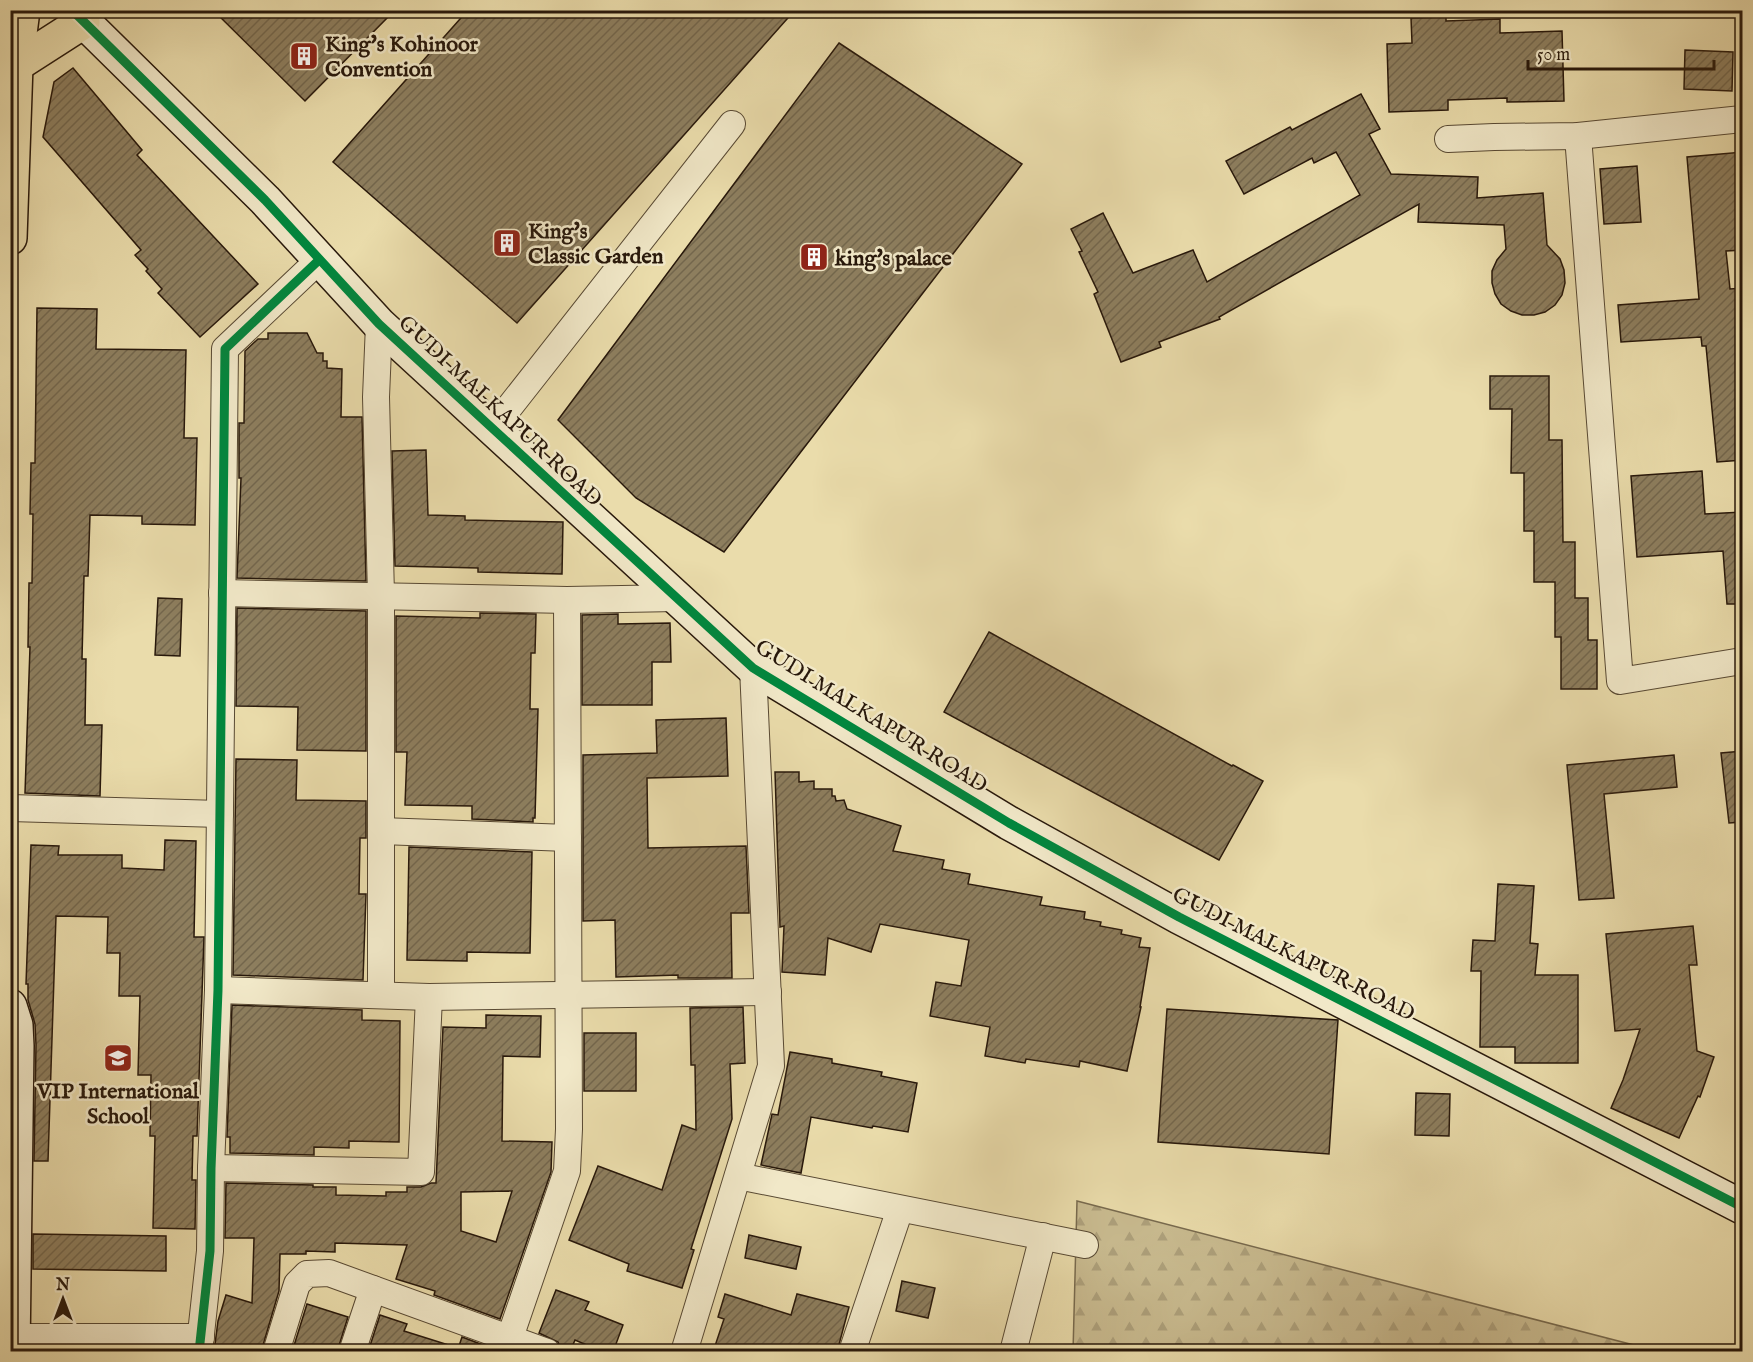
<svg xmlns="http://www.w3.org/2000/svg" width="1753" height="1362" font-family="'IM FELL English',serif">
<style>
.forest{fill:url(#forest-firs);stroke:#786a4e;stroke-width:1.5}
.building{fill:url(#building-hatch);stroke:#28180b;stroke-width:1.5;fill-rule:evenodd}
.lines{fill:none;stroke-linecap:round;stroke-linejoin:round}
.street-casing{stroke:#584933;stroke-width:28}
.secondary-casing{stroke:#28180b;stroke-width:36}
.primary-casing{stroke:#28180b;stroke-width:36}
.street{stroke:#f1e8c8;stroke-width:26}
.secondary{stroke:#f1e8c8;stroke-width:33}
.primary{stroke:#eadcab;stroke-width:33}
.cycleway-casing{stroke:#f1e8c8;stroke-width:13}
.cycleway{stroke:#00873e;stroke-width:9}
.labels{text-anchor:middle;stroke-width:5;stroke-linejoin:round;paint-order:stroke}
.poi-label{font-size:22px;font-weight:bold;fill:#28180b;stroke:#f1e8c8;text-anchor:start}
.street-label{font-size:22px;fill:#28180b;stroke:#f1e8c8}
</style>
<defs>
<pattern id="forest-firs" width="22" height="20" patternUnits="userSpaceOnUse" patternTransform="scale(1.5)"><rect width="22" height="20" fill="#c9bb90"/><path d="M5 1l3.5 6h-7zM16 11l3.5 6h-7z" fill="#ada07b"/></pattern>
<pattern id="building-hatch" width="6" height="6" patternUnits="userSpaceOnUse" patternTransform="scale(1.5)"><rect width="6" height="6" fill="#8d7e5e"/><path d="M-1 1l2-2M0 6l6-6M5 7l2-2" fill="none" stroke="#73664c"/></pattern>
</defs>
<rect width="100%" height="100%" fill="#eadcab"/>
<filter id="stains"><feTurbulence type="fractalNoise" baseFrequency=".00333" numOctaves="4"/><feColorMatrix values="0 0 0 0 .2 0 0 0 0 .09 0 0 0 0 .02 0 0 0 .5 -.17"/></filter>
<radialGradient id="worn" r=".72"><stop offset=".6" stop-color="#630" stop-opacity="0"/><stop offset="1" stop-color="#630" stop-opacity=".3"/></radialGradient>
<!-- forest -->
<polygon class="forest" points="1077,1201 1657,1351 1073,1352"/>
<!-- building -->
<g class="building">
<polygon points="213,10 395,10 305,101"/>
<polygon points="468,10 795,10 517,323 333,162"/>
<polygon points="1446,17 1446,21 1500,19 1500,33 1562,31 1564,101 1507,102 1507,98 1448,100 1448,110 1389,112 1387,44 1412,43 1411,18"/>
<polygon points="839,43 1022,164 724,552 636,498 558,420"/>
<polygon points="1685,50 1733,52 1732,91 1684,89"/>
<polygon points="73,68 142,150 137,155 258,284 200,337 158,293 162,289 146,271 148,269 135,255 141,250 43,137 54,82"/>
<polygon points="1361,94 1380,129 1369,134 1391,174 1478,177 1477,198 1543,193 1547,245 1560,259 1564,270 1565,283 1562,295 1555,305 1545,312 1534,315 1522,315 1511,311 1501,304 1495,294 1492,283 1492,271 1497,260 1506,249 1504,225 1418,222 1419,204 1219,317 1220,319 1159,342 1161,347 1121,362 1094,294 1098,292 1079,252 1082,251 1071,229 1103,213 1133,273 1193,250 1207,282 1360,195 1336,152 1314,163 1312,158 1244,194 1226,161 1290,127 1292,130"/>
<polygon points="1743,152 1743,250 1726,251 1730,289 1743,288 1743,460 1717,462 1706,346 1702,346 1701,337 1621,342 1618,305 1699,299 1687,157"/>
<polygon points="1637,166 1641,222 1604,224 1600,169"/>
<polygon points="37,308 97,309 96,349 186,350 184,438 197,438 195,525 142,524 142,516 90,515 88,576 84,576 82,659 86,659 85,725 102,725 100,796 25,793 30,647 28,647 29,583 32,583 33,514 30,514 31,463 35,463"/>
<polygon points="268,333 307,333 317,353 323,353 323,361 327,361 327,368 342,369 341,417 362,417 366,581 237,578 241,478 239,478 239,423 244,423 245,351 258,339 268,339"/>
<polygon points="1490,376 1549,376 1549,440 1562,440 1563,542 1575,542 1575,598 1588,598 1588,640 1597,640 1597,689 1561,689 1561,637 1555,637 1555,582 1534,582 1534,531 1524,531 1524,473 1511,473 1512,409 1490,409"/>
<polygon points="426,450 428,515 465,516 465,520 563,522 562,574 478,572 478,568 395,566 392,451"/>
<polygon points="1702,471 1705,514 1743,512 1743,604 1727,604 1723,551 1637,557 1631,476"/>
<polygon points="158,598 182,599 180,656 155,655"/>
<polygon points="237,608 366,611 366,751 297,750 298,707 236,706"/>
<polygon points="480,613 536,614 535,653 531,653 530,709 538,709 535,818 533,818 533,822 472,819 472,806 405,805 407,752 396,752 396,616 480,618"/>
<polygon points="618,614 618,624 670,623 671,662 652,662 652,705 582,705 582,615"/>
<polygon points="989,632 1232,766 1233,765 1263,781 1219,860 944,712"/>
<polygon points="726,718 728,776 647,778 648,848 746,846 749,913 731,913 732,978 678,978 678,975 616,977 615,920 583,921 583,755 657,753 656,720"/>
<polygon points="1743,751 1743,822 1729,823 1721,753"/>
<polygon points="1674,755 1677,787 1604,794 1614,898 1579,900 1567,765"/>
<polygon points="236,759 297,760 296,800 366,801 366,838 360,838 359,894 366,894 363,980 233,975"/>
<polygon points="775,772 799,772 799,782 814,781 814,789 832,789 832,796 835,796 836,801 844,800 847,809 901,826 893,851 944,860 942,869 970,874 968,884 1042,897 1040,905 1085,912 1084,919 1101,922 1100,926 1122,930 1121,934 1141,938 1139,947 1150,948 1140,1007 1141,1007 1127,1071 1080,1061 1079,1067 1026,1059 1025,1063 985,1056 990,1027 930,1016 936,982 961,986 969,940 880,924 871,952 828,938 825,975 782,972 784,926 780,927"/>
<polygon points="165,840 196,841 194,937 204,937 197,1136 193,1136 192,1180 196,1180 195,1229 153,1228 155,1136 150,1136 151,1075 138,1075 140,996 119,996 120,953 107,953 108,917 56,916 48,1161 34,1161 36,1045 35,1024 28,1000 28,984 26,984 31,845 59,846 58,855 122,855 122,868 164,870"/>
<polygon points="409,847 532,852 530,953 467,952 467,961 407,960"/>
<polygon points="1498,884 1534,886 1530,943 1538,944 1535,975 1578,975 1578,1063 1515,1063 1515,1047 1480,1047 1481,971 1471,971 1473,940 1495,941"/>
<polygon points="1693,926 1697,965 1689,965 1697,1051 1714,1057 1700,1097 1698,1096 1679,1138 1611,1108 1623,1080 1640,1029 1615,1031 1606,934"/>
<polygon points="232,1005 362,1010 362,1020 400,1021 399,1142 349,1141 349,1148 314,1147 314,1155 230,1153 230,1137 227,1137"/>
<polygon points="743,1007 745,1063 730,1064 732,1119 691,1249 694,1250 682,1288 627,1271 629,1264 569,1240 598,1166 662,1190 682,1125 696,1130 695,1065 691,1065 690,1008"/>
<polygon points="1167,1009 1338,1020 1329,1154 1158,1142"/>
<path d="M486,1015L541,1016L540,1057L503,1056L502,1141L552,1142L551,1172L500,1319L434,1295L435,1291L396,1279L407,1245L335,1243V1252L306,1251V1254H280L279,1291L261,1352H214L218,1321L226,1295L252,1303L254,1238H225L226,1183L313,1185V1187H336V1195L386,1196V1192H407V1187H421L431,1183H436L443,1027L486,1028ZM512,1191L496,1242L461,1231V1192Z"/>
<rect x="584" y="1033" width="52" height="58"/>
<polygon points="790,1052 832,1059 832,1063 882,1072 881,1076 917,1083 908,1132 873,1126 872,1128 811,1117 801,1173 761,1165 772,1114 778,1115"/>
<polygon points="1416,1093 1450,1094 1449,1136 1415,1135"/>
<polygon points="33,1234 166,1236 166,1271 33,1269"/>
<polygon points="749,1235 801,1247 796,1269 745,1258"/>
<polygon points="902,1281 935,1288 928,1318 896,1311"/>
<polygon points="556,1290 589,1302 585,1310 623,1325 613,1352 603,1352 575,1340 570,1352 562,1352 558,1342 539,1333"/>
<polygon points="725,1294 791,1315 797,1294 849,1307 837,1352 713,1352 724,1319 718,1317"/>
<polygon points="307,1304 348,1317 337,1352 292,1352"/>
<polygon points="380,1315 407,1324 404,1331 455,1347 454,1352 368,1352"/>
<polygon points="462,1337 491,1348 490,1352 457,1352"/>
</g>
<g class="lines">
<!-- street casing -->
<g class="street-casing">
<g id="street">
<polyline points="1578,136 1620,681 1742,661"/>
<polyline points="1448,139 1494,137 1578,136 1742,119"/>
<polyline points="379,324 376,397 381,595 381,994"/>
<polyline points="493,428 732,124"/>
<polyline points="222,593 567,600 677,598"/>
<polyline points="10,808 220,814"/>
<polyline points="381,831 568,838"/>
<polyline points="218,990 429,997 768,992"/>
<polyline points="211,1168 421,1172 429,997"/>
<polyline points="738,1176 1085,1245"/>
<polyline points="14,1337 201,1337"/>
<polyline points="199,1352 210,1251 211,1168 218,990 225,349 319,260"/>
<polyline points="276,1352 297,1284 307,1274 329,1273 547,1352"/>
<polyline points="352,1352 373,1289"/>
<polyline points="505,1352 567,1171 569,1129 567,600"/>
<polyline points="684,1352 771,1066 753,668"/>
<polyline points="852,1352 900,1209"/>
<polyline points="1013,1352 1043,1236"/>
</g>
</g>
<!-- secondary casing -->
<g class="secondary-casing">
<g id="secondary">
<polyline points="72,10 265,200 379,324 753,668 1009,823 1179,917 1742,1207"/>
<polyline points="10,1006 16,1025 17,1046 13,1352"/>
</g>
</g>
<!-- primary casing -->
<g class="primary-casing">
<g id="primary">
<polyline points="16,65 83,22"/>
<polyline points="10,238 16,65 23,10"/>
</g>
</g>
<!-- street -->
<use href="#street" class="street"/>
<!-- secondary -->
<use href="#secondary" class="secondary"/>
<!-- primary -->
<use href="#primary" class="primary"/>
<!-- cycleway casing -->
<g class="cycleway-casing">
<g id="cycleway">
<polyline points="72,10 265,200 379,324 753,668 1009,823 1179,917 1742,1207"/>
<polyline points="199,1352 210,1251 211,1168 218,990 225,349 319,260"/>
</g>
</g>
<!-- cycleway -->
<use href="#cycleway" class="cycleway"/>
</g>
<!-- icons -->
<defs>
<g id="building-square" transform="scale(1.5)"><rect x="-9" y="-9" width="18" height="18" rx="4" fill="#8f2418" stroke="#f1e8c8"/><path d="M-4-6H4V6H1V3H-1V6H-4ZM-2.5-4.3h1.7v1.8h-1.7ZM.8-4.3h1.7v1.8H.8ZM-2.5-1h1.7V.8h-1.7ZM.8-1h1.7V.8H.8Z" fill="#fff"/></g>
<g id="university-square" transform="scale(1.5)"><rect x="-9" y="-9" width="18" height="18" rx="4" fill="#8f2418" stroke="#f1e8c8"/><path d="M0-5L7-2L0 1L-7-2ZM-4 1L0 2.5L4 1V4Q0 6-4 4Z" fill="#fff"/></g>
</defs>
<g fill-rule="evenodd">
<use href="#building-square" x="304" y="56"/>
<use href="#building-square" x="507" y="243"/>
<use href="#building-square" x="814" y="257"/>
<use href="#university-square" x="118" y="1058"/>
</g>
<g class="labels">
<!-- poi labels -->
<g class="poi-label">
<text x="325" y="51">King's Kohinoor<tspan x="325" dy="25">Convention</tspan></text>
<text x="528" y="238">King's<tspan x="528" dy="25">Classic Garden</tspan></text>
<text x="835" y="265">king's palace</text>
<text x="118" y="1098" text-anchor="middle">VIP International<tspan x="118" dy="25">School</tspan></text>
</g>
<!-- street labels -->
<g class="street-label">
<text transform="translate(501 410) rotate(43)" y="8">GUDI MALKAPUR ROAD</text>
<text transform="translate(872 715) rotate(32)" y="8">GUDI MALKAPUR ROAD</text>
<text transform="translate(1294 953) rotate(27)" y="8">GUDI MALKAPUR ROAD</text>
</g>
</g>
<!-- margin -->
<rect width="1753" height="1362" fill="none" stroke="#eadcab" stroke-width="36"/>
<rect x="12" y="12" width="1729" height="1338" fill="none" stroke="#28180b" stroke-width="3"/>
<rect x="18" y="18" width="1717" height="1326" fill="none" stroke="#28180b" stroke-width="1.5"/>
<!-- north arrow -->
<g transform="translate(63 1299)" stroke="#f1e8c8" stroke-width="4.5" paint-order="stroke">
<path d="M0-4.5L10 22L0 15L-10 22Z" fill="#28180b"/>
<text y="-9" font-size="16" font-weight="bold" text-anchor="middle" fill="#28180b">N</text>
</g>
<!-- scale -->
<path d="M1528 60v9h186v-9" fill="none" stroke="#28180b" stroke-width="3"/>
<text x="1537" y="60" font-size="18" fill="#28180b" stroke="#f1e8c8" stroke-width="4.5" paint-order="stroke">50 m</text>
<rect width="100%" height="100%" filter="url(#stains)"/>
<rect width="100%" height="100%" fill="url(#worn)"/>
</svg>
